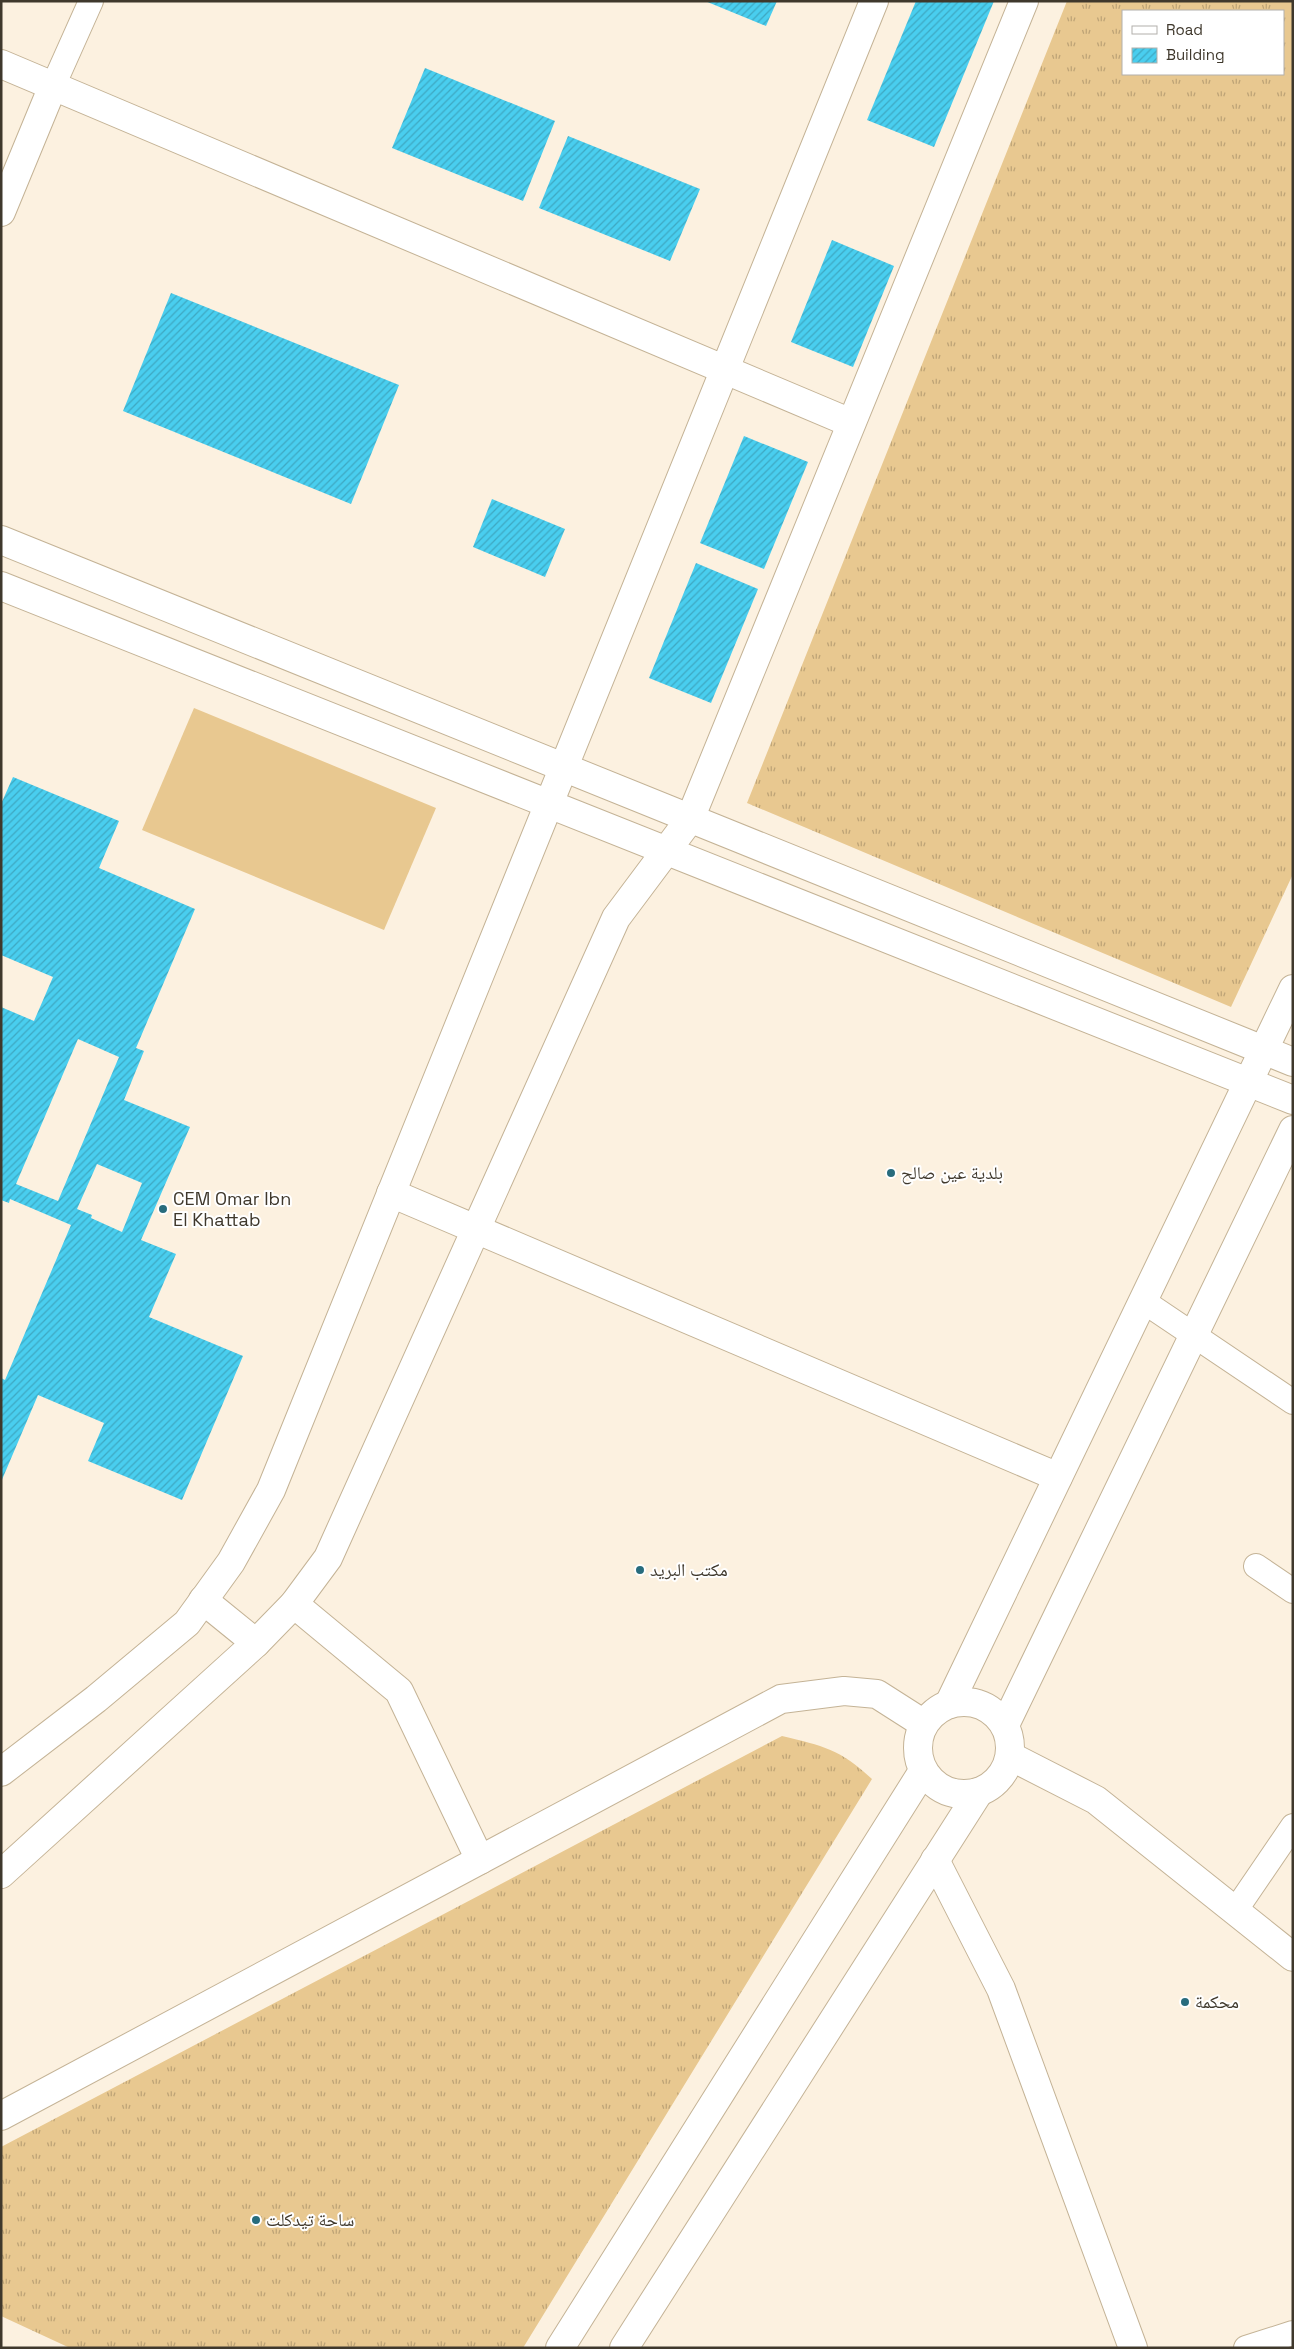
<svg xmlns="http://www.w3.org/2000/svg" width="1294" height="2349" font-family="'Space Grotesk','Noto Naskh Arabic',sans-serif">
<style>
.grass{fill:url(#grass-tufts);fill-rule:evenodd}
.pitch{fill:#e8c890}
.building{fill:url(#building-hatch);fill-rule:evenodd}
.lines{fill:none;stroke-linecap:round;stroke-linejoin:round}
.lane-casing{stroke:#c4b396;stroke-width:26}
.street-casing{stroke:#c4b396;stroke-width:30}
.secondary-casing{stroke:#c4b396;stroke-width:30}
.lane{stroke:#fff;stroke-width:24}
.street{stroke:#fff;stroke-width:28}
.secondary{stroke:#fff;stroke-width:28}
.poi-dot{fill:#286c7d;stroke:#fff;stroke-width:2}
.labels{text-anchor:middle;stroke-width:4;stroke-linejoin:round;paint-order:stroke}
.poi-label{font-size:18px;fill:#3f382c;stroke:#fff;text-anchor:start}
</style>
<defs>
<pattern id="grass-tufts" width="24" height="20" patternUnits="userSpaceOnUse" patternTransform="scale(1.25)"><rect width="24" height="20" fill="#e8c890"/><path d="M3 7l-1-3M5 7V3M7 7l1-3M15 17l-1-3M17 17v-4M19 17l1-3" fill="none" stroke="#bda376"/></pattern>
<pattern id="building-hatch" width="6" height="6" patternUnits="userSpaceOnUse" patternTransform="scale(1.25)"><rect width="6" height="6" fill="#49ceef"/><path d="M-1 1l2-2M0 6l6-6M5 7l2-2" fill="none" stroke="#3ea8c2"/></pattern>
</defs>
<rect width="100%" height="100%" fill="#fcf1e0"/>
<!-- grass -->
<g class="grass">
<path d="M1067,1H1293V874L1231,1007L747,803ZM1123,11H1283V74H1123Z"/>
<path d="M782,1736C823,1746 840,1749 872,1779L523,2348H70L1,2316V2147Z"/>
</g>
<!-- pitch -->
<polygon class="pitch" points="194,708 436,808 384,930 142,830"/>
<!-- building -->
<g class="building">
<polygon points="705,1 777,1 766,26"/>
<polygon points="916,1 994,1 934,147 867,120"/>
<polygon points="425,68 555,121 523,201 392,148"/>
<polygon points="568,136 700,189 670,261 539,208"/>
<polygon points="832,240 894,266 853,367 791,342"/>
<polygon points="171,293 399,385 351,504 123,411"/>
<polygon points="744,436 808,462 764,569 700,543"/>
<polygon points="492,499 565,529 545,577 473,547"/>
<polygon points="696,563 758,589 711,703 649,678"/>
<path d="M13,777L119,821L99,868L195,909L136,1048L144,1051L124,1100L190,1127L141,1240L176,1254L149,1317L243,1356L182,1500L88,1461L104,1423L38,1395L1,1482V1378L5,1380L71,1225L10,1199L9,1203L1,1200V1007L34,1021L53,977L1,955V804ZM78,1039L119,1057L58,1201L16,1184ZM97,1164L142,1183L122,1232L91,1218L92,1215L77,1209Z"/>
</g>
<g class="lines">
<!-- lane casing -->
<g class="lane-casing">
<g id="lane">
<polyline points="53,86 91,1"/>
<polyline points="1143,1301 1293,1402"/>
<polyline points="1256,1566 1293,1591"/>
<polyline points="1235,1911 1293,1826"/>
<polyline points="1246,2348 1293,2333"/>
</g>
</g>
<!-- street casing -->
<g class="street-casing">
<g id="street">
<polyline points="1,64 851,423"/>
<polyline points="1,212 53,86"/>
<polyline points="391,1193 1058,1477"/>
<polyline points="294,1604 399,1691 480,1860"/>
<polyline points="1,2116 781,1699 844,1691 877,1694 924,1724"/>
</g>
</g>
<!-- secondary casing -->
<g class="secondary-casing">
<g id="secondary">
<polyline points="1,540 1293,1062"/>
<polyline points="1,586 1293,1100"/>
<polyline points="203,1600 256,1643"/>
<circle cx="964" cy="1748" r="46"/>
<polyline points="949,1704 1293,989"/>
<polyline points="1005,1725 1293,1130"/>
<polyline points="1010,1756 1096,1800 1293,1957"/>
<polyline points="1,1772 96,1699 187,1623 231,1562 271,1490 874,1"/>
<polyline points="935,1860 1001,1989 1133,2348"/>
<polyline points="1,1874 256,1643 294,1604 328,1558 616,918 690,819 1024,1"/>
<polyline points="560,2348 923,1771"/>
<polyline points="624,2348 979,1792"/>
</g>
</g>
<!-- lane -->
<use href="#lane" class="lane"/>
<!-- street -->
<use href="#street" class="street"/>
<!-- secondary -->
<use href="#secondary" class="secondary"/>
</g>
<!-- markers -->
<g class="poi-dot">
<circle cx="891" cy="1173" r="5"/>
<circle cx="163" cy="1209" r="5"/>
<circle cx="640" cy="1570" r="5"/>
<circle cx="1185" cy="2002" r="5"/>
<circle cx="256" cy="2220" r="5"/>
</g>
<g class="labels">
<!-- poi labels -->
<g class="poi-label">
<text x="901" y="1179">بلدية عين صالح</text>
<text x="173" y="1205">CEM Omar Ibn<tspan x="173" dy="21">El Khattab</tspan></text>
<text x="650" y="1576">مكتب البريد</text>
<text x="1195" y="2008">محكمة</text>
<text x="266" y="2226">ساحة تيدكلت</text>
</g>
</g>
<!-- border -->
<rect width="1294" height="2349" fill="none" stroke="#3f382c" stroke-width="5"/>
<!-- legend -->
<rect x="1122" y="10" width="162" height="65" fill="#ffffff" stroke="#b2afab"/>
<rect x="1132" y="26" width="25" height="8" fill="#ffffff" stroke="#b2afab"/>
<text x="1166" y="35" font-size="15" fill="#3f382c">Road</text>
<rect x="1132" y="48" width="25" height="15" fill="url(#building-hatch)" stroke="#b2afab"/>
<text x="1166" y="60" font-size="15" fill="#3f382c">Building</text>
</svg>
